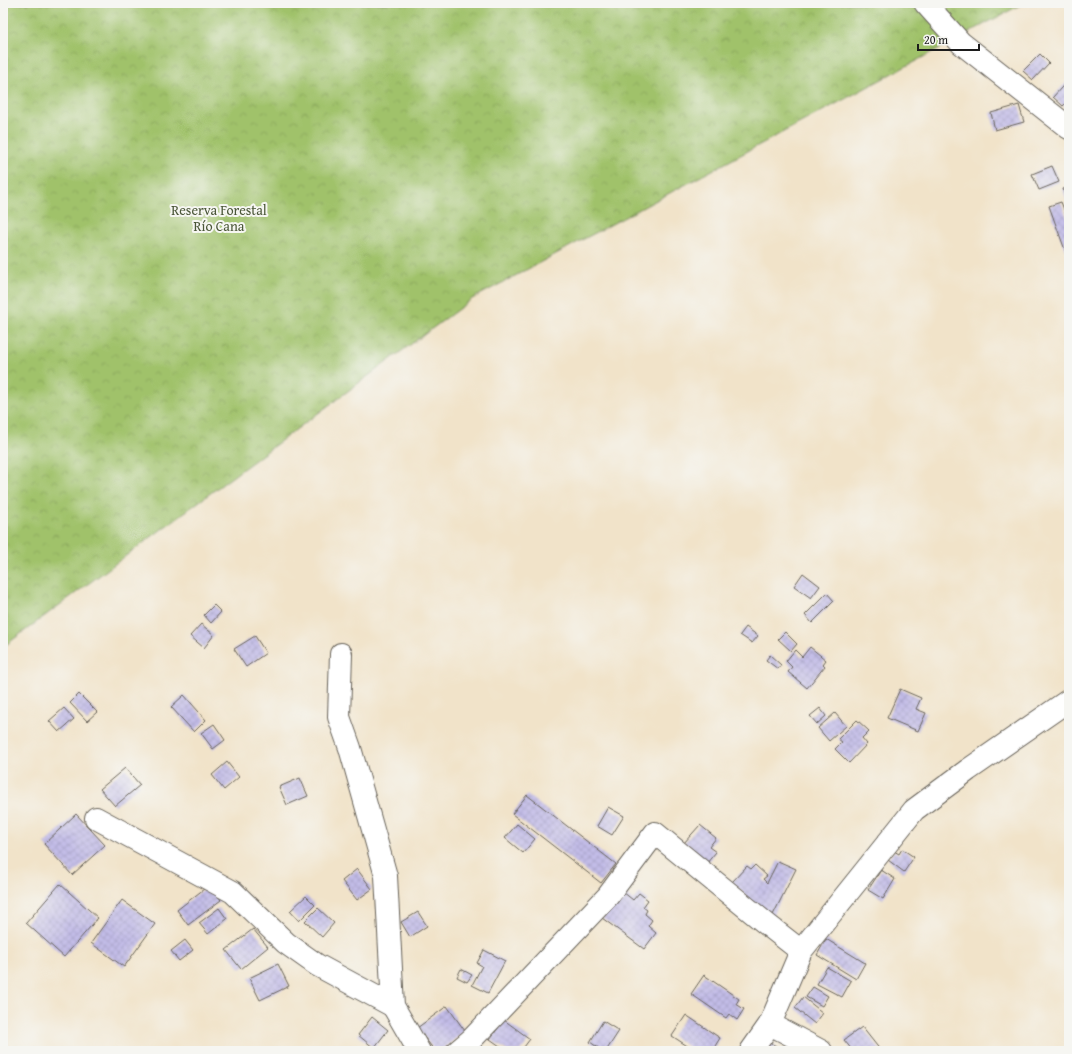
<svg xmlns="http://www.w3.org/2000/svg" width="1072" height="1054" font-family="'Gentium Book Plus',serif">
<style>
.park{fill:url(#park-crowns);stroke:#5e6f44}
.building{fill:url(#building-cross-hatch)}
.lines{fill:none;stroke-linecap:round;stroke-linejoin:round}
.street-casing{stroke:#676259;stroke-width:24}
.street{stroke:#fff;stroke-width:22}
.labels{text-anchor:middle;stroke-width:4;stroke-linejoin:round;paint-order:stroke}
.park-label{font-size:14px;fill:#4a5638;stroke:#f6f6f2}
</style>
<defs>
<pattern id="park-crowns" width="20" height="18" patternUnits="userSpaceOnUse"><rect width="20" height="18" fill="#a0c26b"/><path d="M2 6a3 3 0 1 1 6 0M12 15a3 3 0 1 1 6 0" fill="none" stroke="#89a65c"/></pattern>
<pattern id="building-cross-hatch" width="8" height="8" patternUnits="userSpaceOnUse"><rect width="8" height="8" fill="#c2bce7"/><path d="M0 0l8 8M0 8l8-8" fill="none" stroke="#a6a1c6"/></pattern>
</defs>
<rect width="100%" height="100%" fill="#f6f6f2"/>
<filter id="ink" filterUnits="userSpaceOnUse"><feTurbulence type="fractalNoise" baseFrequency=".025" numOctaves="2"/><feDisplacementMap in="SourceGraphic" scale="8" xChannelSelector="R" yChannelSelector="G"/><feConvolveMatrix kernelMatrix="1 2 1 2 8 2 1 2 1" color-interpolation-filters="sRGB"/></filter>
<filter id="wash" filterUnits="userSpaceOnUse"><feTurbulence type="fractalNoise" baseFrequency=".012" numOctaves="4" result="noise"/><feDisplacementMap in="SourceGraphic" scale="16" xChannelSelector="R" yChannelSelector="G"/><feGaussianBlur stdDeviation="0.9" result="paint"/><feColorMatrix in="noise" values="0 0 0 0 0 0 0 0 0 0 0 0 0 0 0 0 0 1.4 0 .05"/><feComposite in="paint" operator="in"/></filter>
<g filter="url(#wash)">
<rect width="100%" height="100%" fill="#f1e3c9"/>
<!-- park -->
<polygon class="park" points="3,3 1024,3 472,299 3,647"/>
<g id="blocks">
<!-- building -->
<g class="building">
<polygon points="1040,54 1049,63 1033,80 1023,71"/>
<polygon points="1069,79 1069,100 1063,106 1053,97"/>
<polygon points="1019,105 1024,122 995,130 991,113"/>
<polygon points="1052,166 1059,182 1039,190 1032,174"/>
<polygon points="1069,187 1069,208 1063,189"/>
<polygon points="1061,202 1069,222 1069,248 1065,250 1049,206"/>
<polygon points="803,573 820,586 811,598 794,586"/>
<polygon points="827,593 834,601 812,623 805,615"/>
<polygon points="214,605 221,612 211,623 204,615"/>
<polygon points="201,624 214,635 204,648 190,636"/>
<polygon points="746,627 758,636 752,643 740,635"/>
<polygon points="785,632 797,644 791,651 778,639"/>
<polygon points="255,636 266,653 246,667 234,649"/>
<polygon points="810,647 826,660 823,664 825,666 807,688 788,672 792,667 786,661 795,650 802,657"/>
<polygon points="770,655 781,665 778,669 766,660"/>
<polygon points="900,689 921,698 916,709 926,713 918,731 887,718"/>
<polygon points="79,694 97,712 87,721 70,703"/>
<polygon points="184,695 206,720 194,732 171,707"/>
<polygon points="64,708 74,719 59,732 49,721"/>
<polygon points="820,708 826,716 817,724 810,716"/>
<polygon points="835,713 846,726 829,741 818,728"/>
<polygon points="857,720 869,731 862,738 867,744 849,763 835,749 842,742 838,739"/>
<polygon points="214,724 225,740 213,749 201,733"/>
<polygon points="227,762 239,777 224,790 212,775"/>
<polygon points="125,768 140,785 115,806 100,789"/>
<polygon points="300,778 308,796 287,805 279,787"/>
<polygon points="527,795 616,864 601,883 512,814"/>
<polygon points="608,807 624,816 612,835 597,826"/>
<polygon points="76,814 105,845 72,875 44,844"/>
<polygon points="517,824 535,839 523,853 505,838"/>
<polygon points="700,825 716,838 709,847 716,852 706,864 683,844"/>
<polygon points="902,849 914,857 904,872 888,860 894,851 899,854"/>
<polygon points="778,861 796,869 773,915 757,907 732,882 747,866 751,869 755,865 767,876 763,879 767,883"/>
<polygon points="357,869 372,889 357,900 342,881"/>
<polygon points="881,870 895,879 883,899 868,890"/>
<polygon points="60,884 98,918 64,957 26,923"/>
<polygon points="209,885 221,900 188,925 177,910"/>
<polygon points="623,892 633,900 639,893 648,900 643,907 647,910 645,914 652,920 648,926 656,933 644,949 602,918"/>
<polygon points="306,896 315,905 299,921 290,911"/>
<polygon points="122,900 155,924 124,967 91,943"/>
<polygon points="219,908 227,919 208,934 199,923"/>
<polygon points="318,908 334,923 322,937 305,921"/>
<polygon points="418,912 427,926 410,937 401,922"/>
<polygon points="253,929 268,947 241,969 226,950"/>
<polygon points="826,939 865,963 856,979 817,955"/>
<polygon points="185,940 193,950 179,961 171,951"/>
<polygon points="484,950 505,961 488,993 472,985 482,966 477,963"/>
<polygon points="278,964 289,986 260,1000 249,978"/>
<polygon points="827,967 851,981 842,997 817,984"/>
<polygon points="461,969 472,975 467,982 457,977"/>
<polygon points="704,975 739,999 736,1004 744,1009 737,1020 729,1014 726,1018 691,994"/>
<polygon points="813,987 828,996 822,1006 806,997"/>
<polygon points="803,997 823,1013 815,1024 795,1008"/>
<polygon points="447,1006 465,1031 440,1051 435,1051 417,1028"/>
<polygon points="686,1015 720,1038 712,1051 695,1051 672,1036"/>
<polygon points="372,1017 388,1030 374,1048 358,1035"/>
<polygon points="504,1020 530,1039 521,1051 507,1051 490,1039"/>
<polygon points="603,1021 619,1031 606,1051 603,1051 590,1042"/>
<polygon points="862,1027 881,1051 853,1051 844,1040"/>
<polygon points="768,1042 776,1046 774,1051 764,1051"/>
</g>
</g>
</g>
<g filter="url(#ink)">
<use href="#blocks" fill-opacity="0" stroke="#676259" stroke-width="1"/>
<g class="lines">
<!-- street casing -->
<g class="street-casing">
<g id="street">
<polyline points="925,3 961,43 1069,128"/>
<polyline points="341,654 339,717 350,748 386,876 393,1006 419,1051"/>
<polyline points="96,818 233,892 286,943 317,965 393,1006"/>
<polyline points="770,1024 821,1051"/>
<polyline points="458,1051 471,1040 608,896 655,833 769,926 801,951"/>
<polyline points="751,1051 770,1024 801,951 914,810 968,770 1069,700"/>
</g>
</g>
<!-- street -->
<use href="#street" class="street"/>
</g>
</g>
<g class="labels">
<!-- park labels -->
<g class="park-label">
<text x="219" y="215">Reserva Forestal<tspan x="219" dy="16">Río Cana</tspan></text>
</g>
</g>
<!-- margin -->
<rect width="1072" height="1054" fill="none" stroke="#f6f6f2" stroke-width="16"/>
<!-- scale -->
<path d="M918 44v6h61v-6" fill="none" stroke="#1c1c1c" stroke-width="2"/>
<text x="924" y="44" font-size="12" fill="#1c1c1c" stroke="#f6f6f2" stroke-width="3" paint-order="stroke">20 m</text>
</svg>
